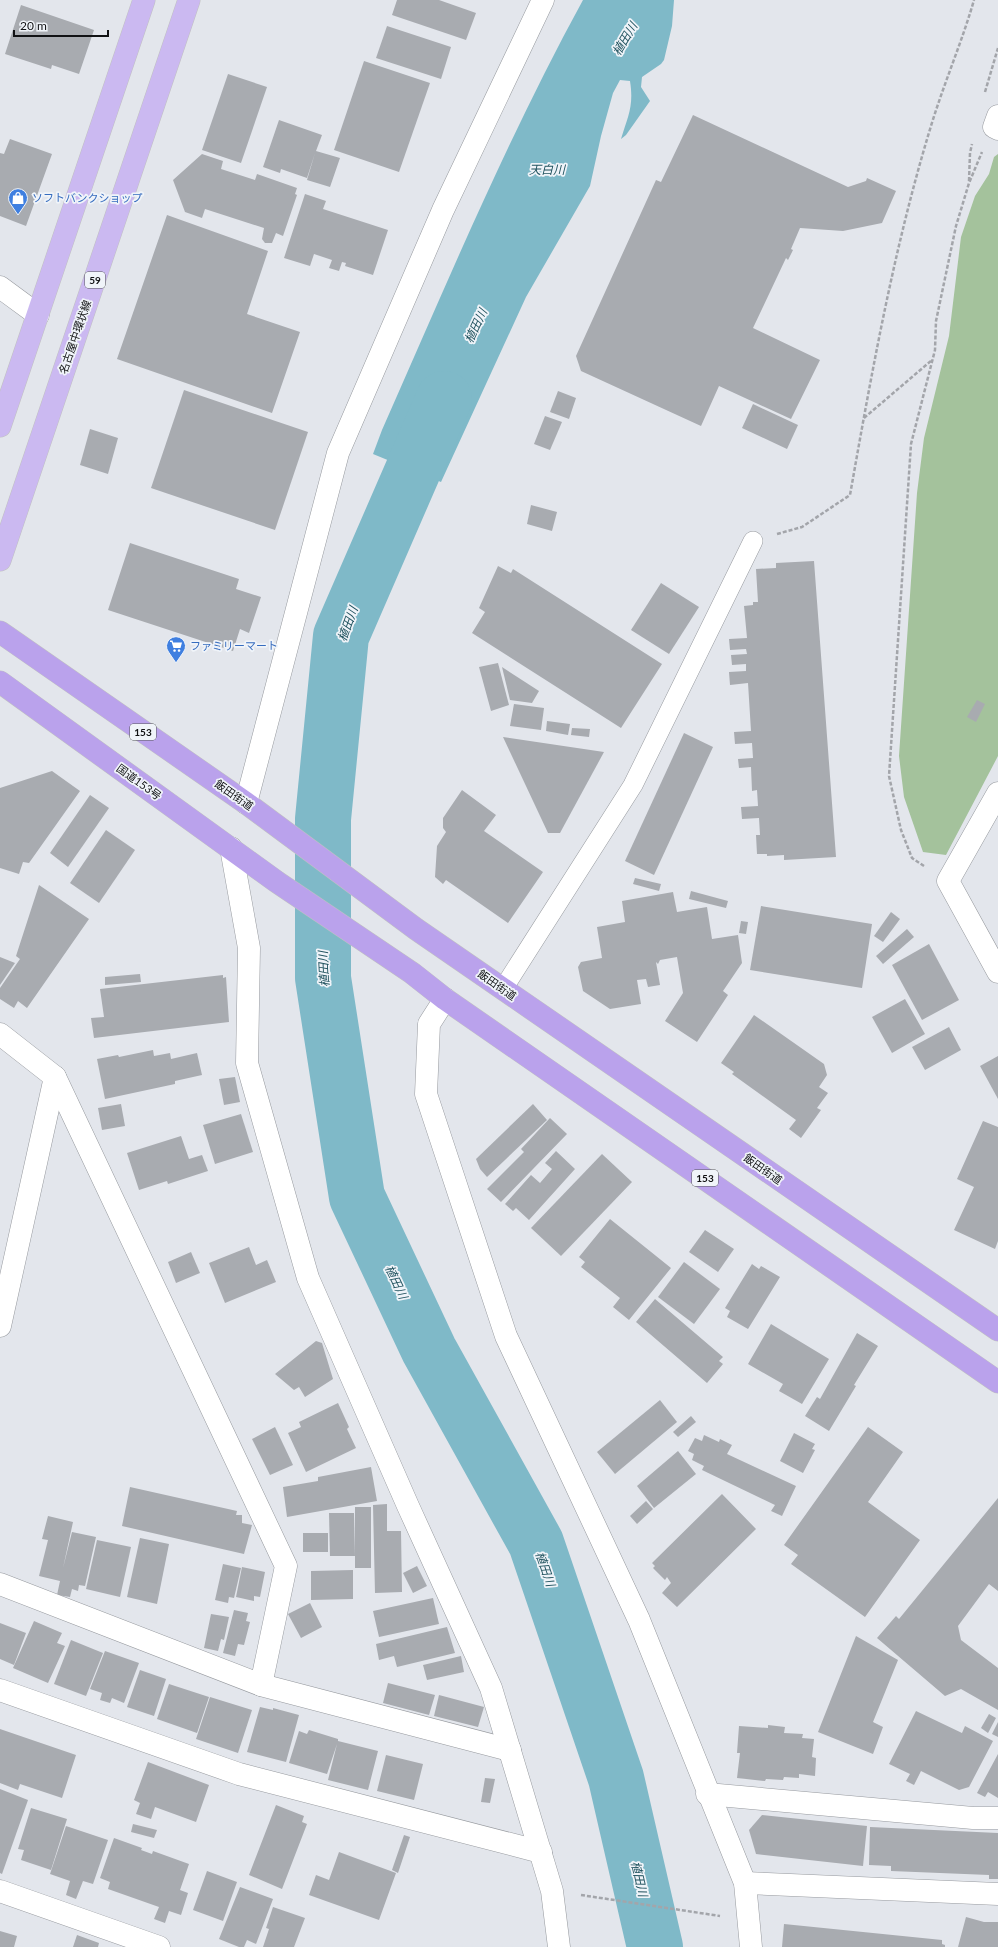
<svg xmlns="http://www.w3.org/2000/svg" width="998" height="1947" font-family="Lato,'Noto Sans JP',sans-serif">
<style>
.green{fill:#a4c29c}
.water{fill:#7fb9c8}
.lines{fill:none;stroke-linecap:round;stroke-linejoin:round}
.river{stroke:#7fb9c8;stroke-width:56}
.building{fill:#a8abb0}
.service-casing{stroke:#979a9f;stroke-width:20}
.minor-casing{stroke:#979a9f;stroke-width:23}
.tertiary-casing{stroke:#979a9f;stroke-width:23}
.primary-casing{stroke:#c1c1c2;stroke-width:23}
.trunk-casing{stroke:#c1c1c2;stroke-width:23}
.path{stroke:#a3a5aa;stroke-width:2.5;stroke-dasharray:4 2;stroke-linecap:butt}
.service{stroke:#fff;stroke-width:19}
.minor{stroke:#fff;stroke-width:22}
.tertiary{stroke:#fff;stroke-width:22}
.primary{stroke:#cbb9f1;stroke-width:22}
.trunk{stroke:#baa2ec;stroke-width:22}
.labels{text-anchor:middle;stroke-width:3.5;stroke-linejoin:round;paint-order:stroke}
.shield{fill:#f0f4f9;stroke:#545659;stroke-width:1}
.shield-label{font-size:10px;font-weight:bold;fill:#111214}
.shop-label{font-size:11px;fill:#366cbe;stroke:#f0f4f9;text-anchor:start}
.street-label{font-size:11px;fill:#111214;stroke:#f0f4f9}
.water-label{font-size:12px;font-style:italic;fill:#21535f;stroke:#f0f4f9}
</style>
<rect width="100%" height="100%" fill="#e3e6ec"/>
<!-- green -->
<polygon class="green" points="998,154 998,756 946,855 923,852 904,797 899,756 917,493 924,438 949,336 961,237 975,196 989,174 994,157"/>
<!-- water -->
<path class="water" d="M583,0H674L672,26L664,60L661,64L642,77L641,87L650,101L626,135L621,139C628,116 634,106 630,81L620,80L613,93L601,136L590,186L526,297L441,482L373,454L382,430C446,285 507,139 583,0Z"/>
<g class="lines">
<!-- river -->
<polyline class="river" points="444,399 341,636 323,819 323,978 357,1197 429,1350 536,1543 616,1778 655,1947"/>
</g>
<!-- building -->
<g class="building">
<polygon points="397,0 439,0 476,13 466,40 392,15"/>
<polygon points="21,5 94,30 79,74 52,65 51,69 5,54"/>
<polygon points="387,26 451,47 441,79 376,58"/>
<polygon points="364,61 430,83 399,172 334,150"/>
<polygon points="228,74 267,87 241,163 202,150"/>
<polygon points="693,115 848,187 866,181 867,178 896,191 882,223 843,231 800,228 791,249 793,250 788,260 786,258 753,328 820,360 791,419 719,386 701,426 581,371 576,356 656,180 661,182"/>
<polygon points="279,120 322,135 316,151 340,158 330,187 307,180 315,153 307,178 281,169 280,173 263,167"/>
<polygon points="10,139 52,154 26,226 0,216 0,153 4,154"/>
<polygon points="202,154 223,161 221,169 255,180 257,174 297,188 295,194 297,195 283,236 276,233 272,243 265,243 262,239 264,228 205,209 202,218 185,212 173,180"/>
<polygon points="305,194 326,201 323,209 388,230 373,275 345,266 346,263 342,262 339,271 329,268 332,260 314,254 310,266 284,258"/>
<polygon points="167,215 268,251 247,314 300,332 272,413 117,359"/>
<polygon points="184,390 308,432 275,530 151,488"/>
<polygon points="558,391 576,398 569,419 550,412"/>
<polygon points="753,404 798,425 787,449 742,428"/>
<polygon points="545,416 562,422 550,450 534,444"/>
<polygon points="90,429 118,438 108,474 80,465"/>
<polygon points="531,505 557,512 552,531 527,524"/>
<polygon points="130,543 239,579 236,589 261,597 249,633 240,629 233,651 108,610"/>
<polygon points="814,561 836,857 784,860 784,855 767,856 767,854 757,854 756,835 760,835 759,818 742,819 741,807 758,806 757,790 752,791 751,767 739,768 738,759 753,758 752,743 735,744 734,732 751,731 748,683 730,685 729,672 746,671 746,664 732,665 731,655 747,654 746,649 730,650 729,639 747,638 744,606 753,605 753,602 758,602 756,569 776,568 776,563"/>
<polygon points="498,566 511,573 513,569 662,664 621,728 472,633 485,612 479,608"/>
<polygon points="661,583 699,607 669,654 631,630"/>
<polygon points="498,663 509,705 491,711 479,667"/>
<polygon points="502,667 539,691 532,703 510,700"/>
<polygon points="977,700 985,704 976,722 967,717"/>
<polygon points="514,704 544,708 541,730 510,726"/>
<polygon points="547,721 570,724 568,735 546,731"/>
<polygon points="572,728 590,729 589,737 571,735"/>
<polygon points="684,733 713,747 654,875 625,861"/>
<polygon points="503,737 604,752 560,833 548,833"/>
<polygon points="52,771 80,791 29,863 23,862 19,874 0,868 0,788"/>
<polygon points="462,790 496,815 484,831 543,872 508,923 446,880 443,884 435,877 437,846 446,832 443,828 443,818"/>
<polygon points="90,795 109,808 68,867 50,853"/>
<polygon points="106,830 135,850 99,903 70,883"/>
<polygon points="635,878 661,884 659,891 633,884"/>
<polygon points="39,885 89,919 27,1008 18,1001 14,1008 0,999 0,988 20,959 16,956"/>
<polygon points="691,891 728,901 726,908 689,899"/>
<polygon points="673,892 677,912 707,907 712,939 738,935 742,963 723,991 728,995 697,1042 665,1021 683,993 677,957 660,960 658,964 656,962 660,985 648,987 646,979 637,980 641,1004 610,1009 583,991 578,967 581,962 602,958 597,927 625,922 622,901"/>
<polygon points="761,906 872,924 862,988 750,970"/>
<polygon points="891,912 900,919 883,942 874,936"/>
<polygon points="741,921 748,922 746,934 739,933"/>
<polygon points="907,929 914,937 883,964 876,956"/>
<polygon points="929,944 959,1000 922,1020 892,965"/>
<polygon points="0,957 15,963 0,985"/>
<polygon points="140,974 141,982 105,985 105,977"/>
<polygon points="223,975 223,978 226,977 229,1022 94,1038 91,1018 104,1017 100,989"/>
<polygon points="905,999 925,1034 892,1053 872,1017"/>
<polygon points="754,1015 824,1064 827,1075 819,1087 828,1093 817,1108 821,1110 801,1138 789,1129 796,1120 732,1074 734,1072 721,1063"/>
<polygon points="949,1027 961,1050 925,1070 912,1047"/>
<polygon points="153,1050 154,1056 170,1053 171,1059 197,1053 202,1075 175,1081 175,1084 105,1099 97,1059 118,1055 119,1057"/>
<polygon points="998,1056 998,1099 980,1066"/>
<polygon points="235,1077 240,1102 224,1105 219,1079"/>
<polygon points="121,1104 125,1126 102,1130 98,1108"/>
<polygon points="533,1104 547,1120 487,1177 480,1169 476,1159"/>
<polygon points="241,1114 253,1152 215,1164 203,1125"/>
<polygon points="550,1118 567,1134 501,1202 487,1189 524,1152 521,1149"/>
<polygon points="983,1121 998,1127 998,1241 995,1249 954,1230 974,1187 957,1179"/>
<polygon points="181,1136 189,1159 202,1155 208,1171 168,1184 167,1181 139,1190 127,1153"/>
<polygon points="556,1151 575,1169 529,1220 516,1208 513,1211 505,1204 531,1175 540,1183 552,1169 545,1163"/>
<polygon points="602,1154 632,1182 561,1256 531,1228"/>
<polygon points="610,1219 671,1268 629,1320 613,1307 620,1298 581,1267 585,1262 579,1257"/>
<polygon points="705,1230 734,1249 718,1272 689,1252"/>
<polygon points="249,1247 256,1265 267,1260 276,1282 225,1303 209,1263"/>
<polygon points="191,1252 200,1273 176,1283 168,1262"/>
<polygon points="684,1262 720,1289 694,1324 658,1297"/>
<polygon points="752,1264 759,1269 761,1266 780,1277 748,1329 727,1317 730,1311 725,1308"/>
<polygon points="655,1299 723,1357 719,1361 723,1364 707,1383 636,1322"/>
<polygon points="771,1324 829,1359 802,1404 779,1391 783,1384 748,1364"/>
<polygon points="857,1333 878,1346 854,1385 856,1386 829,1431 805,1416 817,1397 820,1399"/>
<polygon points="316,1341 322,1343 333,1379 305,1397 299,1387 294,1390 275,1374"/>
<polygon points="660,1400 677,1422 615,1474 597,1452"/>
<polygon points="338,1403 349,1427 347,1429 356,1448 306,1472 288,1433 301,1427 299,1422"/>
<polygon points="691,1416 696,1422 678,1437 673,1432"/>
<polygon points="275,1427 293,1465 270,1475 252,1439"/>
<polygon points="868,1427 903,1452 868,1502 920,1540 865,1617 791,1564 798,1555 784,1545"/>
<polygon points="794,1433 815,1444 812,1449 815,1450 803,1473 780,1461"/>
<polygon points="704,1435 719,1442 720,1439 732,1445 727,1454 796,1486 782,1516 771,1511 775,1505 702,1470 704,1466 692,1460 694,1454 688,1451 695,1438 702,1441"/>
<polygon points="678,1451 696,1474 654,1508 637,1486"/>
<polygon points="371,1467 377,1501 287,1517 283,1487 318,1481 318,1477"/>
<polygon points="130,1487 237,1511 236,1515 242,1515 242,1523 252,1525 244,1554 122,1526"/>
<polygon points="722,1494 756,1529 677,1607 662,1593 671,1583 667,1577 665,1580 653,1568 655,1566 652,1563"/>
<polygon points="998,1498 998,1591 989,1584 958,1626 961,1640 998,1668 998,1710 961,1689 945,1696 877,1638 896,1616 899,1619"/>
<polygon points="646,1501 653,1509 637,1524 630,1516"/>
<polygon points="387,1504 387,1531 401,1531 402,1592 375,1593 373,1505"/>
<rect x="355" y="1507" width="16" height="61"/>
<polygon points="329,1513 354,1513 355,1556 330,1556"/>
<polygon points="48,1516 73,1522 63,1568 72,1532 96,1537 85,1586 79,1585 78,1591 72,1589 70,1597 57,1595 60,1581 39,1576 48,1540 42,1539"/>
<rect x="303" y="1533" width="25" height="19"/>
<polygon points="140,1538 169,1544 157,1604 127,1597"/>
<polygon points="97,1540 131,1547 120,1597 86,1589"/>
<polygon points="223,1564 241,1568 234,1598 229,1597 228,1603 215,1600"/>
<polygon points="417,1566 427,1586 413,1593 403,1573"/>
<polygon points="242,1567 265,1572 260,1597 254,1596 254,1601 236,1597"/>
<polygon points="353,1570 353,1599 311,1600 311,1571"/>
<polygon points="433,1598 439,1624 379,1637 373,1611"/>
<polygon points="310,1603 322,1627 301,1638 288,1614"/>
<polygon points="234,1610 248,1613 246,1621 250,1622 244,1645 238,1644 235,1656 223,1653"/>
<polygon points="211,1614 229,1617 224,1640 221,1639 218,1651 204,1648"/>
<polygon points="34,1621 62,1633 57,1643 65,1646 48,1683 13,1668"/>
<polygon points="0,1623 26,1633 14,1665 0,1659"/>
<polygon points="447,1627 455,1653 397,1667 394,1656 379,1660 376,1644"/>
<polygon points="856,1636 898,1660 873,1722 883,1727 873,1754 818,1732"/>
<polygon points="71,1640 103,1653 86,1696 54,1684"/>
<polygon points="105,1651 139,1663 124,1703 112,1698 110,1703 100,1700 102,1693 90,1689"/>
<polygon points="461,1656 464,1672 427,1680 423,1665"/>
<polygon points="140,1670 166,1679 154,1716 127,1707"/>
<polygon points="388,1683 435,1695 429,1715 383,1703"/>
<polygon points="169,1684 209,1697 197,1733 157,1719"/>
<polygon points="439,1695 484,1707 478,1727 434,1716"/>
<polygon points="210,1697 252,1710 238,1753 196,1739"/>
<polygon points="260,1707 273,1710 273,1708 299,1715 286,1762 247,1752"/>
<polygon points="916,1711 962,1733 965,1726 993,1741 969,1787 959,1790 921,1771 914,1785 906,1781 910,1774 889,1764"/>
<polygon points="989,1714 996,1718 988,1733 981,1728"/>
<polygon points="998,1722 998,1737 992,1734"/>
<polygon points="768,1725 785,1727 784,1733 803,1734 802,1738 814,1739 812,1757 816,1758 815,1776 799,1774 799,1778 784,1777 783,1780 766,1779 765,1781 737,1778 740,1753 737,1753 739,1726 768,1728"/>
<polygon points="0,1729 76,1755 62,1798 20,1784 18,1790 0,1783"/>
<polygon points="309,1730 338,1739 338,1741 378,1751 368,1790 328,1780 337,1744 327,1774 289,1763 299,1731 307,1734"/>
<polygon points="998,1754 998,1798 988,1792 985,1797 977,1793"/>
<polygon points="386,1755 423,1764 414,1800 377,1791"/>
<polygon points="148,1762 209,1785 196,1822 155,1807 151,1819 136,1814 140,1803 134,1800"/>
<polygon points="485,1778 495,1779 490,1803 481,1802"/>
<polygon points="0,1789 28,1800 2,1874 0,1873"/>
<polygon points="276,1805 304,1816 302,1822 307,1824 282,1889 249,1875"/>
<polygon points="31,1808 67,1819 51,1870 21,1860 24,1850 18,1849"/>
<polygon points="762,1815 867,1826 863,1866 756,1854 749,1830"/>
<polygon points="133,1824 157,1830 154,1838 131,1832"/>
<polygon points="66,1826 108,1840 93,1884 83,1881 76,1899 66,1895 70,1881 50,1874"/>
<polygon points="870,1827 998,1833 998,1879 989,1879 989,1875 891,1871 891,1866 869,1865"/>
<polygon points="404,1835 410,1837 398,1873 392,1870"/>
<polygon points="114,1838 142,1848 141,1850 152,1854 153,1851 189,1864 180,1890 188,1893 181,1915 169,1911 165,1923 154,1919 159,1907 108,1889 110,1882 100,1878"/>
<polygon points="339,1852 396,1873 379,1920 309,1895 316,1875 329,1880"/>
<polygon points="207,1871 237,1882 223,1921 193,1910"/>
<polygon points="240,1887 273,1899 256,1944 247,1940 244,1947 239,1947 219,1939"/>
<polygon points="273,1907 305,1918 294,1947 263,1947 269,1929 266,1928"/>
<polygon points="966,1917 984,1922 998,1922 998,1947 958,1947"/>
<polygon points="784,1924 942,1940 942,1944 945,1945 945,1947 782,1947"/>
<polygon points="0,1931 17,1936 14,1947 0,1947"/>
<polygon points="77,1935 99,1943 98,1947 73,1947"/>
</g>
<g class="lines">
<!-- service casing -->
<g class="service-casing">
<polyline id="service" points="503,989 633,785 753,541"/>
</g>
<!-- minor casing -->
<g class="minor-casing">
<g id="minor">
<polyline points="998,116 994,127 998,129"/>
<polyline points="0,287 38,315"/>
<polyline points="998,793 948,881 998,972"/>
<polyline points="246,803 338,453 443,210 543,0"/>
<polyline points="231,848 249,948 247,1063 308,1278 408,1506 491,1688 552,1891 559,1947"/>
<polyline points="0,1034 55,1077 286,1566 261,1685"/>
<polyline points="0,1326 55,1077"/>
<polyline points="0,1584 261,1685 510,1750"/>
<polyline points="0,1690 239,1774 541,1852"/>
<polyline points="707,1794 973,1818 998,1818"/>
<polyline points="745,1883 998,1894"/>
<polyline points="0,1891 159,1947"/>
</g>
</g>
<!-- tertiary casing -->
<g class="tertiary-casing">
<polyline id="tertiary" points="445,999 429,1024 426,1094 506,1336 639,1620 745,1883 751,1947"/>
</g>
<!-- primary casing -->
<g class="primary-casing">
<g id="primary">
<polyline points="0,426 144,0"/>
<polyline points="0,560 189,0"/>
</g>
</g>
<!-- trunk casing -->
<g class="trunk-casing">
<g id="trunk">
<polyline points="0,632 246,803 416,929 998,1330"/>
<polyline points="0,682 277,882 412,973 445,999 998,1382"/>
</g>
</g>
<!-- path -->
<g class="path">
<polyline points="985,92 998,48"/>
<polyline points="969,181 970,153 972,144"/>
<polyline points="864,418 932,360"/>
<path d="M777,534L802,527L850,495C872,371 894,247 931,126C944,83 962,42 974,0"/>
<polyline points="924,866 912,858 901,830 889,776 911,444 935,350 936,321 956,226 969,183 982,152"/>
<polyline points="581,1895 720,1916"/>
</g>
<!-- service -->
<use href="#service" class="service"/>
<!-- minor -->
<use href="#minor" class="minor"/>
<!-- tertiary -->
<use href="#tertiary" class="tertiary"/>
<!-- primary -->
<use href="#primary" class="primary"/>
<!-- trunk -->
<use href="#trunk" class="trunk"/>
</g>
<!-- icons -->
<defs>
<g id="shop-pin" transform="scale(1)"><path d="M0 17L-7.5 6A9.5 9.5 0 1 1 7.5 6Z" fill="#3f7fe0" stroke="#f0f4f9"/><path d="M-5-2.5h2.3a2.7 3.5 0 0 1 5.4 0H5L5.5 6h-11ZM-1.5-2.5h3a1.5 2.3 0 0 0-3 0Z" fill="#fff"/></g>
<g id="supermarket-pin" transform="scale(1)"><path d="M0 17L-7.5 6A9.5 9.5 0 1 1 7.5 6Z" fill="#3f7fe0" stroke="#f0f4f9"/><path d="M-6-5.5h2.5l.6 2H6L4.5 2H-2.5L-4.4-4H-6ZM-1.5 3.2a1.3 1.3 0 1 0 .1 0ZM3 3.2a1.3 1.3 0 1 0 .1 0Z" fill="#fff"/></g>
</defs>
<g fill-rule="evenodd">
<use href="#shop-pin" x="18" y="198"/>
<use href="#supermarket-pin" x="176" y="646"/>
</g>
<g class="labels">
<!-- shield labels -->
<g class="shield">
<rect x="85" y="272" width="20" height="16" rx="3"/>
<rect x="130" y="724" width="26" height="16" rx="3"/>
<rect x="692" y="1170" width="26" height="16" rx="3"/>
</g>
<g class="shield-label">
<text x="95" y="284">59</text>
<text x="143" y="736">153</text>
<text x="705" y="1182">153</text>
</g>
<!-- shop labels -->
<g class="shop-label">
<text x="32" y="202">ソフトバンクショップ</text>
<text x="190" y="650">ファミリーマート</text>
</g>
<!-- street labels -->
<g class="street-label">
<text transform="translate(75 337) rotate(-71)" y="4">名古屋中環状線</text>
<text transform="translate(139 782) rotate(36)" y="4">国道153号</text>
<text transform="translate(234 795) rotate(35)" y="4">飯田街道</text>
<text transform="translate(497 985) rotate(35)" y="4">飯田街道</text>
<text transform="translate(763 1169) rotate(35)" y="4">飯田街道</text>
</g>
<!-- water labels -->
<g class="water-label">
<text transform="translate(625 39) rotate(-59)" y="4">植田川</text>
<text x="547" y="174">天白川</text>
<text transform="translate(476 326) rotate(-65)" y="4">植田川</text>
<text transform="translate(348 624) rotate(-70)" y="4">植田川</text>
<text transform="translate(324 969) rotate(-93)" y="4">植田川</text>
<text transform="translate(396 1282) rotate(65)" y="4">植田川</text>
<text transform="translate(545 1569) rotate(71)" y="4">植田川</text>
<text transform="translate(639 1879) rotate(77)" y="4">植田川</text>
</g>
</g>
<!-- scale -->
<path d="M14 30v6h94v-6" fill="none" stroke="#111214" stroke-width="2"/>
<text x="20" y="30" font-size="12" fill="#111214" stroke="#f0f4f9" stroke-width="3" paint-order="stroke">20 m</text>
</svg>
